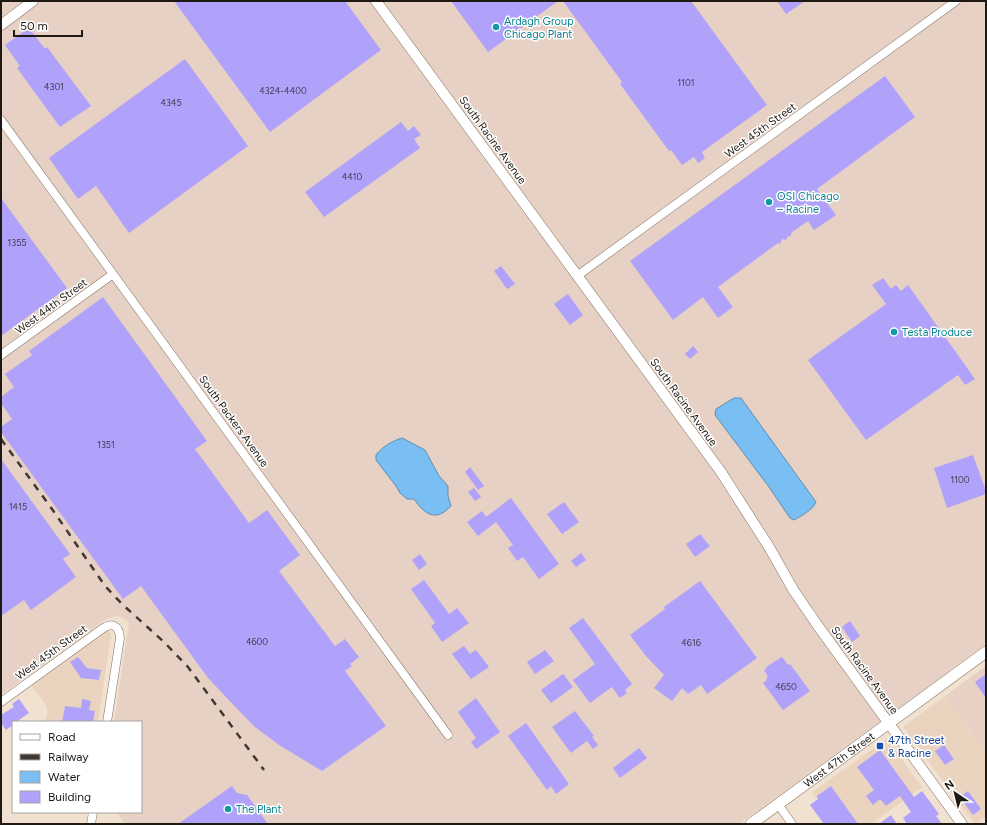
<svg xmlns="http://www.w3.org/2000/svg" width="987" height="825" font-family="Figtree,sans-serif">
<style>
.built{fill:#ead4bf}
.industrial{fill:#e7d1c4}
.water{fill:#79bff3;stroke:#5e8db0}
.building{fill:#b0a1fb}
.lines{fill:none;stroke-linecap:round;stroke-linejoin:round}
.minor-casing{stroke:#847567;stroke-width:9}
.tertiary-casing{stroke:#847567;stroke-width:11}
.secondary-casing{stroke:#847567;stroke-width:12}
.minor{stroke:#fff;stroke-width:8}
.tertiary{stroke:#fff;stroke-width:10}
.secondary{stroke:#fff;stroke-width:11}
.rail{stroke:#403832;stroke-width:2.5;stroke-dasharray:7 7;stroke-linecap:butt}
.culture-dot{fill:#0f9aa8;stroke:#fff;stroke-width:1.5}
.transit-dot{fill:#1a4fb4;stroke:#fff;stroke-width:1.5}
.labels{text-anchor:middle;stroke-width:3;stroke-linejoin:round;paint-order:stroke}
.number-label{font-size:9px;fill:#433b4e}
.culture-label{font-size:11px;fill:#0d838f;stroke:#fff;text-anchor:start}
.street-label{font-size:11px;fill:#1f1914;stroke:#fff}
.transit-label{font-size:11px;fill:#164399;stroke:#fff;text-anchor:start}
</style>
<rect width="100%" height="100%" fill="#f1e1d1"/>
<!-- built -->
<g class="built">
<polygon points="108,629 111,634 98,722 44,722 47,716 47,709 44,702 31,685"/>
<polygon points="945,696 986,752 986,816 975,824 903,727"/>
<polygon points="887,739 922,787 871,824 835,824 812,792"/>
</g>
<!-- industrial -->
<g class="industrial">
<polygon points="1,1 986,1 986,645 739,824 125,824 117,812 141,812 141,722 114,722 129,623 123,618 117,616 106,619 1,695"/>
<polygon points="986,666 986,752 945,696"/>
</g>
<!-- water -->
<g class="water">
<path d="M734,398H741L816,502C813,510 801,516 794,520L790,518L769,487L715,415L716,409Z"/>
<path d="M402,438L425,450L439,476L448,486V496L451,506C436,522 425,515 414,499H407L400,493L396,486L376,460V455C382,447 392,441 402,438Z"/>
</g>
<!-- building -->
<g class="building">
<polygon points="174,1 345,1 381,50 270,132"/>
<polygon points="451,1 558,1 488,52"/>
<polygon points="563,1 691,1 767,105 702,152 705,158 698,163 694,157 682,165 671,150 669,151 620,84 622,82"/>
<polygon points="777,1 805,1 786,14"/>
<polygon points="29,28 45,49 47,47 91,106 60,127 17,68 20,66 5,45"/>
<polygon points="185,59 248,146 129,233 96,186 78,199 49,158"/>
<polygon points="885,76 915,117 817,189 836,215 814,230 808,221 792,232 790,237 788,236 786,240 782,239 780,244 778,243 718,287 733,307 718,318 703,297 673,320 630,261"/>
<polygon points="401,122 408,131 414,126 421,135 414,139 420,148 324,217 305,192"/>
<polygon points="1,198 67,288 1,336"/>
<polygon points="501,266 515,284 507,289 494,271"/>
<polygon points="883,278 891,289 896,285 901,291 908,285 975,379 965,385 958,375 866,440 808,360 886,304 872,285"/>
<polygon points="568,294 583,315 570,325 554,304"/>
<polygon points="103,297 207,441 195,449 249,523 267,510 300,555 279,571 335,646 345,639 359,657 350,664 352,666 345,671 386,726 322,771 279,745 255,727 243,715 208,678 141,586 123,599 1,432 1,427 12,419 1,403 1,397 14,387 5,374 32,355 29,351"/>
<polygon points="693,346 698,352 690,359 685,354"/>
<polygon points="973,455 986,491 986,494 947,508 934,468"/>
<polygon points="1,459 70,554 63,559 76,577 31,610 24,600 1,616"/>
<polygon points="470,467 484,486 478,490 465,472"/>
<polygon points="474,488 481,497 475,501 468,492"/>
<polygon points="511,498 559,564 539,579 523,557 517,561 508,548 513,545 496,522 478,536 467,522 482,511 486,517"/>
<polygon points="564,502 579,522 562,534 547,514"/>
<polygon points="700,534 710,546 695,557 686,544"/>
<polygon points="581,553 586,560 576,567 571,561"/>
<polygon points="420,554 427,564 419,570 412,560"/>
<polygon points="424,580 449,614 457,608 469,623 442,642 431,626 435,623 411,589"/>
<polygon points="700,581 757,658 707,694 701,685 688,694 682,688 672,701 654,688 664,675 646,656 630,635 665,609 664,607"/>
<polygon points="583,618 632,684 625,690 627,693 620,698 612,687 590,703 573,680 595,664 569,628"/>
<polygon points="850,621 860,636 852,642 842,627"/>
<polygon points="464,646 470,654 476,650 489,667 471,679 452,654"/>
<polygon points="545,650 554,661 535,674 527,662"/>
<polygon points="78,657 87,668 101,670 99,680 81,678 70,662"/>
<polygon points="782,657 788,665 790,664 810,691 783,710 763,683 767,680 766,678 768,677 764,670 767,668 766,667"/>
<polygon points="563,674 573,687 551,703 541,690"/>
<polygon points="986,674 986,698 975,682"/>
<polygon points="476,698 500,732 476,749 471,742 476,738 458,712"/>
<polygon points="19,699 29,713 16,722 13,722 13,725 6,730 1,723 1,715 14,707 12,704"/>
<polygon points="82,699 91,701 89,710 95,711 93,722 62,722 65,706 81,708"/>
<polygon points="575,711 594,736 592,737 598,745 593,749 587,741 571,753 552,727"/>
<polygon points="526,723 569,784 556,794 551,786 547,790 508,736"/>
<polygon points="944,745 954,759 945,765 935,751"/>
<polygon points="639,748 647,758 620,778 613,768"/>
<polygon points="880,750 914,797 922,791 939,814 936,816 942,824 907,824 903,818 911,812 900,796 886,806 880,799 873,805 866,796 874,790 857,767"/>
<polygon points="232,786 237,793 247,795 268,824 178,824"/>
<polygon points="831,786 858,824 824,824 810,805 818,799 817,796"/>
<polygon points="968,791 981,809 973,815 960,797"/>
<polygon points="891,815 897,824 879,824"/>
</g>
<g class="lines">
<!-- minor casing -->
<g class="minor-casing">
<g id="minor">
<polyline points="1,120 448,735"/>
<polyline points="577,276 956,1"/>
<polyline points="1,355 113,274"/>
<path d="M1,702L102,629C112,622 119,625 120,638L107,722"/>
<polyline points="778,804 792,824"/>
<polyline points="91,824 93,812"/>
</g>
</g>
<!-- tertiary casing -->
<g class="tertiary-casing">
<g id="tertiary">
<polyline points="376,1 721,472 769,547 794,591 818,626 962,824"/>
<polyline points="1,25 33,1"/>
</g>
</g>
<!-- secondary casing -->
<g class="secondary-casing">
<g id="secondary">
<path id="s1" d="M751,824L986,652"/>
</g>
</g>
<!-- minor -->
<use href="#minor" class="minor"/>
<!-- tertiary -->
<use href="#tertiary" class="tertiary"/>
<!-- secondary -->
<use href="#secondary" class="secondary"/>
<!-- rail -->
<polyline class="rail" points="1,439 52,509 105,586 123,605 164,642 188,667 264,770"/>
</g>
<!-- markers -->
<g class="culture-dot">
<circle cx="496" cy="27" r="4"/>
<circle cx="769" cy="202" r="4"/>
<circle cx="894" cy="332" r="4"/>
<circle cx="228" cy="809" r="4"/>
</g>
<rect class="transit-dot" x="876" y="742" width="8" height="8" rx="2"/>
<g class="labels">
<!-- number labels -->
<g class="number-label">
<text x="686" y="86">1101</text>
<text x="54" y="90">4301</text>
<text x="283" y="94">4324-4400</text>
<text x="171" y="106">4345</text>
<text x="352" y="180">4410</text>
<text x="17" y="246">1355</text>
<text x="106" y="448">1351</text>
<text x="960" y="483">1100</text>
<text x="18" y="510">1415</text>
<text x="257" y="645">4600</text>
<text x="691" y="646">4616</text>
<text x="786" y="690">4650</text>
</g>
<!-- culture labels -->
<g class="culture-label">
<text x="504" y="25">Ardagh Group<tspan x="504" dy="13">Chicago Plant</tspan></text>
<text x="777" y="200">OSI Chicago<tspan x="777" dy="13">– Racine</tspan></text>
<text x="902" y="336">Testa Produce</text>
<text x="236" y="813">The Plant</text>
</g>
<!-- street labels -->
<g class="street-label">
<text transform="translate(760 130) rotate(-36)" y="4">West 45th Street</text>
<text transform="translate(493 140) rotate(54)" y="4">South Racine Avenue</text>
<text transform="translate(51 306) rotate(-36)" y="4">West 44th Street</text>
<text transform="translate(684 402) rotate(54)" y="4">South Racine Avenue</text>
<text transform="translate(234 421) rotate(54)" y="4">South Packers Avenue</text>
<text transform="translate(51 652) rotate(-36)" y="4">West 45th Street</text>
<text transform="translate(865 670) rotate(54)" y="4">South Racine Avenue</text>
<text dy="4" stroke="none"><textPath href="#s1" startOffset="109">West 47th Street</textPath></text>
</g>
<!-- transit labels -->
<g class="transit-label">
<text x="888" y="744">47th Street<tspan x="888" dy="13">&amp; Racine</tspan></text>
</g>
</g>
<!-- border -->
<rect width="987" height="825" fill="none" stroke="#1f1914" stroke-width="4"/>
<!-- legend -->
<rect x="12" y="721" width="130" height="92" fill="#ffffff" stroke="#a5a3a1"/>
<rect x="20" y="734" width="20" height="6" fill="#ffffff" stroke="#a5a3a1"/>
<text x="48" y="741" font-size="12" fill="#1f1914">Road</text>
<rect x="20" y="754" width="20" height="6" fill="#403832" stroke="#a5a3a1"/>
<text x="48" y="761" font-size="12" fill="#1f1914">Railway</text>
<rect x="20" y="771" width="20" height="12" fill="#79bff3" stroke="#a5a3a1"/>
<text x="48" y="781" font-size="12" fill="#1f1914">Water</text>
<rect x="20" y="791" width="20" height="12" fill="#b0a1fb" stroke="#a5a3a1"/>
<text x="48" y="801" font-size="12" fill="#1f1914">Building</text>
<!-- north arrow -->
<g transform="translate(955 793) rotate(325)" stroke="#ffffff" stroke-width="3" paint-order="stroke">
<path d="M0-3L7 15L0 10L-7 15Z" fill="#1f1914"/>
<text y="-6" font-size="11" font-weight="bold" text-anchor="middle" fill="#1f1914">N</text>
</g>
<!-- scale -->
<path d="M14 30v6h68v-6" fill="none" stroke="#1f1914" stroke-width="2"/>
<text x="20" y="30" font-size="12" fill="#1f1914" stroke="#ffffff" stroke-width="3" paint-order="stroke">50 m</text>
</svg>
